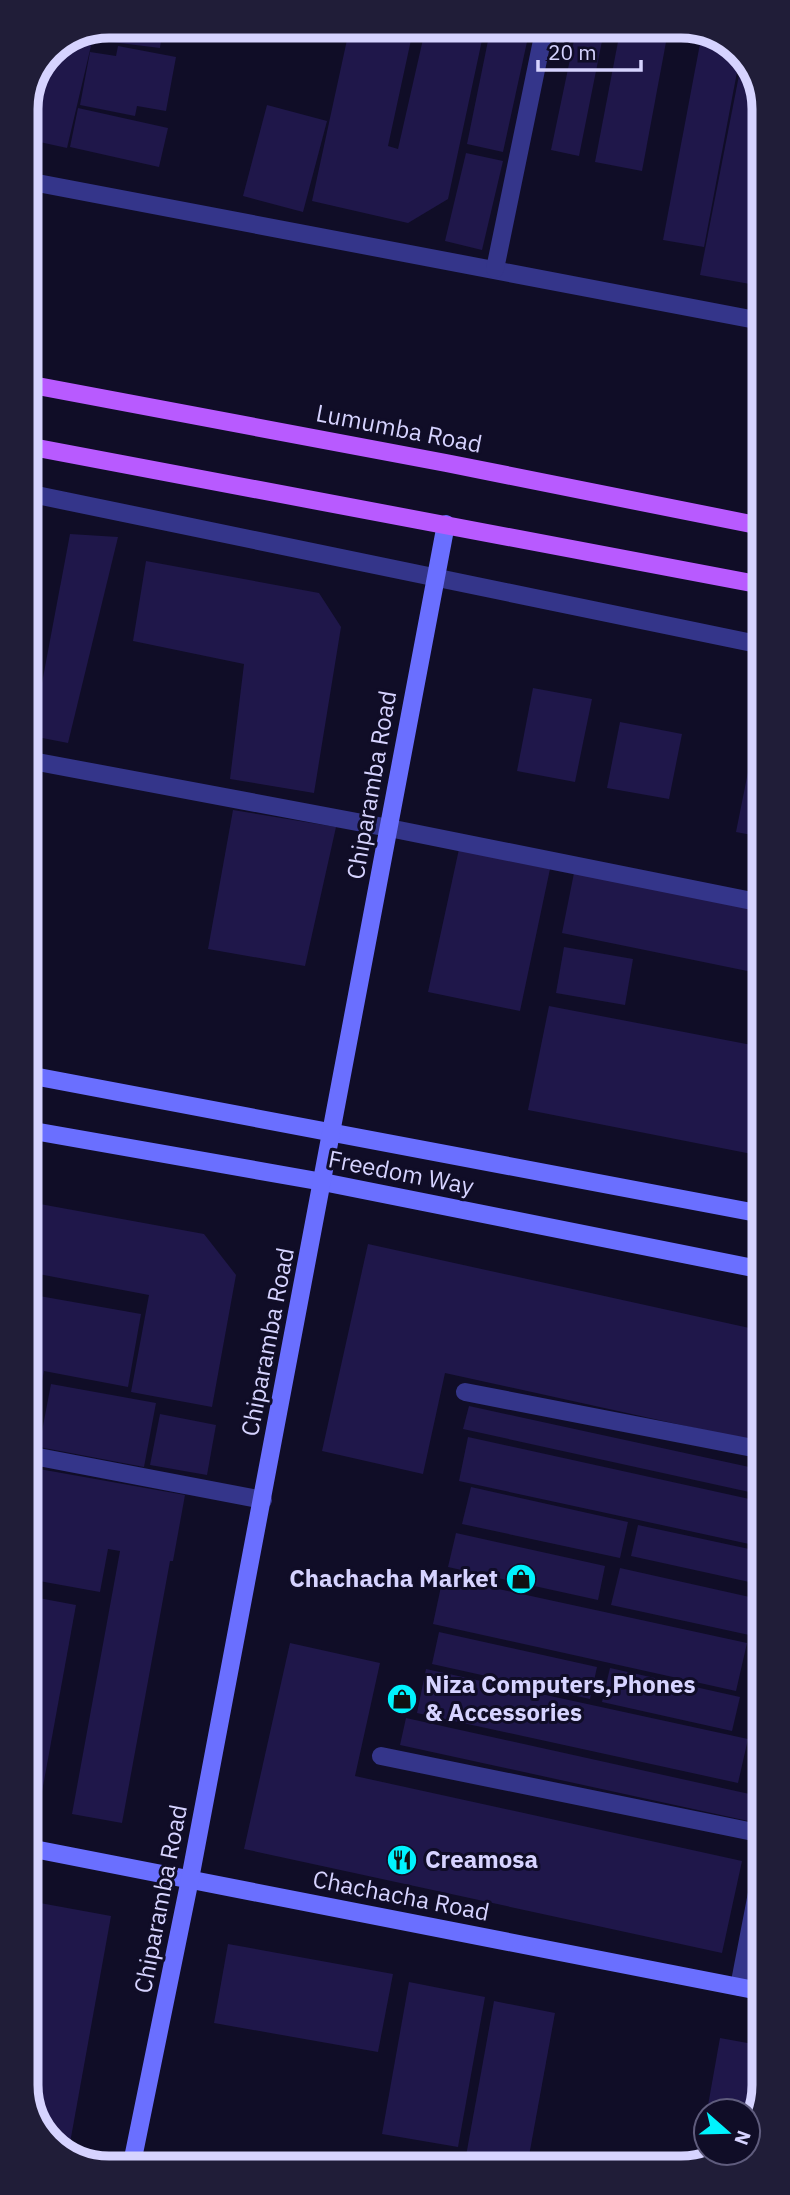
<svg xmlns="http://www.w3.org/2000/svg" width="790" height="2195" font-family="'IBM Plex Sans',sans-serif">
<style>
.building{fill:#1f174a}
.lines{fill:none;stroke-linecap:round;stroke-linejoin:round}
.lane{stroke:#34358a;stroke-width:18}
.street{stroke:#34358a;stroke-width:18}
.secondary{stroke:#6a6fff;stroke-width:18}
.primary{stroke:#b85aff;stroke-width:18}
.labels{text-anchor:middle;stroke-width:6;stroke-linejoin:round;paint-order:stroke}
.street-label{font-size:24px;fill:#d6d3ff;stroke:#100d27}
.poi-label{font-size:24px;font-weight:bold;fill:#d6d3ff;stroke:#100d27;text-anchor:start}
.rim{fill:none;stroke:#d6d3ff;stroke-width:9}
</style>
<rect width="100%" height="100%" fill="#100d27"/>
<!-- building -->
<g class="building">
<polygon points="110,26 163,26 160,48 95,40 95,32"/>
<polygon points="350,26 414,26 388,146 398,149 426,26 485,26 448,199 408,223 312,201"/>
<polygon points="491,26 530,28 503,152 467,144"/>
<polygon points="577,26 605,26 579,156 551,150"/>
<polygon points="621,26 669,26 642,171 595,162"/>
<polygon points="94,33 67,148 26,139 26,105 51,50"/>
<polygon points="702,33 731,44 740,56 704,247 663,240"/>
<polygon points="118,46 176,57 166,111 137,106 135,116 80,105 90,52 116,56"/>
<polygon points="742,60 761,88 761,286 700,275"/>
<polygon points="267,105 327,121 303,212 243,196"/>
<polygon points="78,108 168,128 159,167 70,147"/>
<polygon points="466,153 503,161 482,250 445,241"/>
<polygon points="70,534 118,537 68,743 32,736"/>
<polygon points="146,561 319,593 341,627 314,793 230,779 244,664 133,641"/>
<polygon points="27,595 42,598 28,667 27,667"/>
<polygon points="533,688 592,699 575,782 517,771"/>
<polygon points="620,722 682,734 669,799 607,788"/>
<polygon points="751,757 762,759 762,837 736,832"/>
<polygon points="233,810 336,827 305,966 208,949"/>
<polygon points="459,849 550,869 520,1011 428,992"/>
<polygon points="574,873 762,911 762,974 562,933"/>
<polygon points="564,947 633,959 625,1005 556,993"/>
<polygon points="549,1006 762,1047 762,1156 528,1110"/>
<polygon points="29,1202 204,1234 236,1275 212,1407 131,1392 149,1295 28,1272"/>
<polygon points="368,1244 763,1331 763,1443 445,1373 423,1474 322,1451"/>
<polygon points="28,1294 141,1314 128,1387 44,1371 33,1428 28,1428"/>
<polygon points="51,1384 156,1403 144,1467 39,1447"/>
<polygon points="469,1406 763,1470 763,1495 463,1429"/>
<polygon points="160,1414 216,1425 207,1475 150,1465"/>
<polygon points="468,1437 763,1502 763,1547 459,1481"/>
<polygon points="28,1467 185,1495 173,1561 170,1561 122,1823 72,1814 120,1551 108,1549 100,1592 28,1579"/>
<polygon points="471,1487 628,1522 620,1558 462,1524"/>
<polygon points="638,1525 763,1552 763,1585 631,1556"/>
<polygon points="456,1533 605,1566 598,1600 448,1567"/>
<polygon points="620,1568 763,1600 763,1638 611,1605"/>
<polygon points="443,1577 747,1643 736,1691 433,1624"/>
<polygon points="28,1596 76,1605 40,1803 29,1801"/>
<polygon points="439,1632 597,1667 590,1699 432,1664"/>
<polygon points="290,1643 380,1663 355,1776 742,1861 722,1953 244,1849"/>
<polygon points="610,1668 740,1697 732,1731 602,1702"/>
<polygon points="426,1669 748,1739 738,1783 417,1713"/>
<polygon points="406,1718 763,1797 762,1824 400,1745"/>
<polygon points="29,1901 111,1916 68,2154 55,2148 29,2107"/>
<polygon points="228,1944 393,1974 378,2052 214,2023"/>
<polygon points="409,1982 485,1997 458,2147 382,2134"/>
<polygon points="494,2001 555,2013 527,2167 464,2167"/>
<polygon points="720,2038 764,2046 764,2086 748,2130 748,2111 707,2111"/>
<polygon points="705,2123 706,2153 721,2153 702,2166 697,2166"/>
<polygon points="356,2153 407,2162 406,2167 354,2167"/>
</g>
<g class="lines">
<!-- lane -->
<g class="lane">
<polyline points="27,760 389,828 762,903"/>
<polyline points="465,1392 763,1450"/>
<polyline points="28,1455 263,1500"/>
<polyline points="381,1756 763,1834"/>
<polyline points="739,1987 763,1862"/>
</g>
<!-- street -->
<g class="street">
<polyline points="27,181 761,321"/>
<polyline points="495,269 545,26"/>
<polyline points="27,493 762,645"/>
</g>
<!-- secondary -->
<g class="secondary">
<polyline points="28,1075 762,1214"/>
<polyline points="28,1130 323,1182 763,1270"/>
<polyline points="29,1848 764,1992"/>
<polyline points="131,2168 190,1879 446,524"/>
</g>
<!-- primary -->
<g class="primary">
<polyline points="27,384 446,463 761,526"/>
<polyline points="27,446 762,585"/>
</g>
</g>
<!-- icons -->
<defs>
<g id="shop-disc" transform="scale(1.575)"><circle r="9.5" fill="#00f3fe" stroke="#100d27"/><path d="M-5-2.5h2.3a2.7 3.5 0 0 1 5.4 0H5L5.5 6h-11ZM-1.5-2.5h3a1.5 2.3 0 0 0-3 0Z" fill="#111"/></g>
<g id="restaurant-disc" transform="scale(1.575)"><circle r="9.5" fill="#00f3fe" stroke="#100d27"/><path d="M-5-6h1v4h1v-4h1v4h1v-4h1v5L-1.5 .5V6h-2V.5L-5-1ZM5-6V6H3V1.5H1.5Q1.5-4 5-6Z" fill="#111"/></g>
</defs>
<g fill-rule="evenodd">
<use href="#shop-disc" x="521" y="1579"/>
<use href="#shop-disc" x="402" y="1699"/>
<use href="#restaurant-disc" x="402" y="1860"/>
</g>
<g class="labels">
<!-- street labels -->
<g class="street-label">
<text transform="translate(399 429) rotate(11)" y="8">Lumumba Road</text>
<text transform="translate(372 785) rotate(-80)" y="8">Chiparamba Road</text>
<text transform="translate(401 1173) rotate(11)" y="8">Freedom Way</text>
<text transform="translate(268 1342) rotate(-79)" y="8">Chiparamba Road</text>
<text transform="translate(401 1896) rotate(11)" y="8">Chachacha Road</text>
<text transform="translate(161 1899) rotate(-79)" y="8">Chiparamba Road</text>
</g>
<!-- poi labels -->
<g class="poi-label">
<text x="498" y="1587" text-anchor="end">Chachacha Market</text>
<text x="425" y="1693">Niza Computers,Phones<tspan x="425" dy="28">&amp; Accessories</tspan></text>
<text x="425" y="1868">Creamosa</text>
</g>
</g>
<!-- crop -->
<path d="M0 0H790V2195H0ZM109 38H681A71 71 0 0 1 752 109V2085A71 71 0 0 1 681 2156H109A71 71 0 0 1 38 2085V109A71 71 0 0 1 109 38Z" fill="#201d38" fill-rule="evenodd"/>
<path class="rim" d="M109 38H681A71 71 0 0 1 752 109V2085A71 71 0 0 1 681 2156H109A71 71 0 0 1 38 2085V109A71 71 0 0 1 109 38Z"/>
<!-- north arrow -->
<g transform="translate(727 2132) rotate(110)"><circle r="33" fill="#100d27" stroke="#5f5c7d" stroke-width="2"/>
<path d="M0-5L12 26L0 18L-12 26Z" fill="#00f3fe"/>
<text y="-10" font-size="19" font-weight="bold" text-anchor="middle" fill="#d6d3ff">N</text>
</g>
<!-- scale -->
<path d="M538 60v10h103v-10" fill="none" stroke="#d6d3ff" stroke-width="3.5"/>
<text x="548" y="60" font-size="21" fill="#d6d3ff" stroke="#100d27" stroke-width="5" paint-order="stroke">20 m</text>
</svg>
